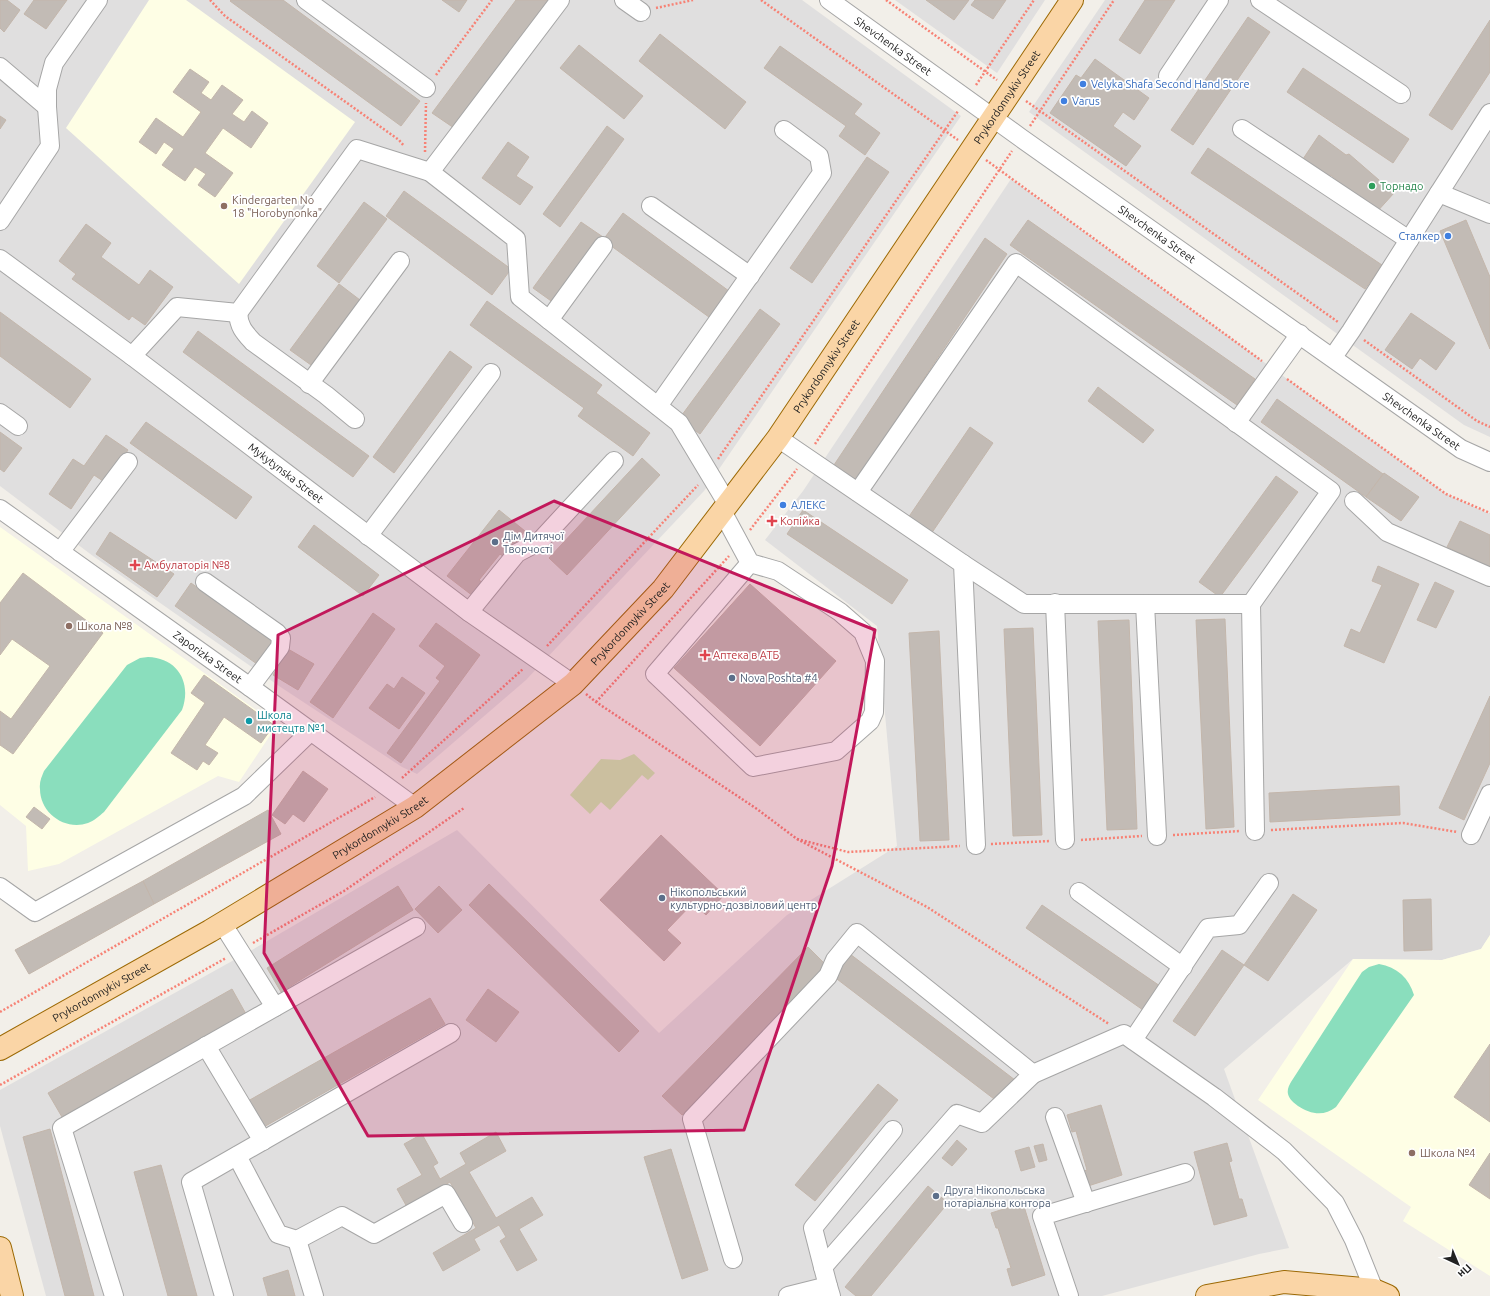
<svg xmlns="http://www.w3.org/2000/svg" width="1490" height="1296" font-family="Ubuntu,sans-serif">
<style>
.residential{fill:#e0dfdf}
.education{fill:#fefee5}
.grass{fill:#cde9b1}
.pitch{fill:#8adebd}
.building{fill:#c2bbb5;stroke:#c3b6ab}
.lines{fill:none;stroke-linecap:round;stroke-linejoin:round}
.minor-casing{stroke:#a6a6a6;stroke-width:20}
.major-casing{stroke:#9c6904;stroke-width:24}
.path{stroke:#f78275;stroke-width:2.5;stroke-dasharray:2 2;stroke-linecap:butt}
.minor{stroke:#fff;stroke-width:18}
.major{stroke:#fad5a6;stroke-width:22}
.marked{fill:#c2185b;fill-opacity:0.2;stroke:#c2185b;stroke-width:3;stroke-linejoin:round}
.shop-dot{fill:#3f7fe0;stroke:#fff;stroke-width:1.5}
.leisure-dot{fill:#2e9e5b;stroke:#fff;stroke-width:1.5}
.education-dot{fill:#8d6e63;stroke:#fff;stroke-width:1.5}
.health-dot{fill:#e0444e;stroke:#fff;stroke-width:1.5}
.service-dot{fill:#5c6f8a;stroke:#fff;stroke-width:1.5}
.culture-dot{fill:#0f9aa8;stroke:#fff;stroke-width:1.5}
.labels{text-anchor:middle;stroke-width:3.5;stroke-linejoin:round;paint-order:stroke}
.street-label{font-size:11px;fill:#222;stroke:#fff}
.shop-label{font-size:11px;fill:#366cbe;stroke:#fff;text-anchor:start}
.leisure-label{font-size:11px;fill:#27864d;stroke:#fff;text-anchor:start}
.education-label{font-size:11px;fill:#785e54;stroke:#fff;text-anchor:start}
.health-label{font-size:11px;fill:#be3a42;stroke:#fff;text-anchor:start}
.service-label{font-size:11px;fill:#4e5e75;stroke:#fff;text-anchor:start}
.culture-label{font-size:11px;fill:#0d838f;stroke:#fff;text-anchor:start}
</style>
<rect width="100%" height="100%" fill="#f2efe9"/>
<!-- residential -->
<g class="residential">
<polygon points="0,0 802,0 961,116 704,491 526,680 417,774 402,767 279,686 93,556 0,486"/>
<polygon points="895,0 1045,0 997,73"/>
<polygon points="1105,0 1490,0 1490,437 1464,425 1029,112"/>
<polygon points="1011,179 1446,494 1490,514 1490,935 1481,949 1442,960 1353,959 1224,1069 1289,1248 1259,1254 1102,1296 46,1296 0,1126 0,1090 252,950 457,830 659,1033 787,915 897,846 877,626 765,540 803,491"/>
</g>
<!-- education -->
<g class="education">
<polygon points="149,0 186,0 355,122 239,284 66,128"/>
<polygon points="0,527 277,725 239,782 218,776 59,864 28,871 26,826 0,805"/>
<polygon points="1490,935 1490,1276 1403,1221 1411,1207 1258,1100 1353,959 1442,960 1481,949"/>
</g>
<!-- grass -->
<polygon class="grass" points="634,754 655,773 648,780 642,775 610,810 601,802 590,814 570,795 601,759 620,760"/>
<!-- pitch -->
<g class="pitch">
<path d="M148,657C178,658 192,683 182,710L104,812C99,816 94,821 88,823C65,831 40,813 40,789C39,782 42,776 44,771L127,665L140,658Z"/>
<path d="M1379,964C1397,967 1409,978 1414,995L1336,1107C1324,1117 1310,1114 1298,1106C1294,1103 1289,1099 1288,1094C1287,1089 1289,1086 1291,1082L1362,972L1369,967Z"/>
</g>
<!-- building -->
<g class="building">
<polygon points="0,0 7,0 20,10 4,32 0,28"/>
<polygon points="34,0 67,0 46,29 24,14"/>
<polygon points="231,0 283,0 420,101 401,126 230,1"/>
<polygon points="442,0 467,0 459,12"/>
<polygon points="516,0 548,0 454,128 432,113"/>
<polygon points="926,0 969,0 954,20"/>
<polygon points="975,0 1006,0 993,19 971,5"/>
<polygon points="1145,0 1175,0 1140,54 1119,40"/>
<polygon points="1248,17 1270,32 1193,145 1171,130"/>
<polygon points="1490,20 1490,72 1452,130 1429,115"/>
<polygon points="660,34 746,102 725,129 639,61"/>
<polygon points="579,45 643,96 624,119 560,68"/>
<polygon points="780,46 862,104 854,114 880,133 865,155 839,136 846,126 764,68"/>
<polygon points="1095,59 1149,98 1134,120 1123,112 1113,126 1141,146 1126,166 1050,113 1076,75 1081,78"/>
<polygon points="1303,68 1409,139 1393,163 1287,92"/>
<polygon points="190,69 209,82 201,93 211,100 222,85 243,100 232,114 244,122 252,111 268,123 251,148 223,128 205,153 233,173 215,197 198,185 206,174 195,167 185,181 162,165 174,149 164,142 156,154 139,142 156,118 183,137 201,112 173,92"/>
<polygon points="0,116 6,120 0,129"/>
<polygon points="607,126 624,139 560,227 543,214"/>
<polygon points="1319,135 1346,155 1349,154 1394,193 1375,214 1331,175 1329,176 1303,159"/>
<polygon points="508,142 529,157 516,176 533,187 520,205 482,178"/>
<polygon points="1208,148 1382,265 1365,289 1191,173"/>
<polygon points="867,157 889,172 812,283 790,268"/>
<polygon points="404,191 511,269 492,295 386,216"/>
<polygon points="364,202 387,219 339,283 317,266"/>
<polygon points="623,213 733,294 713,320 603,240"/>
<polygon points="1028,220 1255,379 1237,405 1010,245"/>
<polygon points="1466,220 1490,277 1490,349 1440,231"/>
<polygon points="581,222 603,237 554,303 533,288"/>
<polygon points="86,224 111,243 101,257 139,285 150,270 173,287 145,325 132,316 129,320 72,279 76,274 59,261"/>
<polygon points="985,238 1007,254 854,483 832,468"/>
<polygon points="339,284 360,300 311,365 290,350"/>
<polygon points="487,301 602,385 596,393 650,433 633,456 578,416 584,408 470,325"/>
<polygon points="760,309 780,324 700,434 679,419"/>
<polygon points="0,312 91,379 70,408 0,356"/>
<polygon points="1411,313 1455,343 1436,370 1420,358 1412,369 1385,350"/>
<polygon points="198,331 369,456 353,477 183,352"/>
<polygon points="450,351 472,367 394,473 373,457"/>
<polygon points="1098,387 1154,430 1143,443 1088,401"/>
<polygon points="1277,399 1383,474 1366,497 1261,422"/>
<polygon points="146,422 252,497 236,519 130,443"/>
<polygon points="970,427 993,443 931,534 908,518"/>
<polygon points="0,432 22,448 4,472 0,469"/>
<polygon points="106,435 128,450 106,483 94,475 71,509 49,494 73,459 84,466"/>
<polygon points="642,458 660,475 567,575 549,558"/>
<polygon points="1384,473 1419,497 1401,521 1366,497"/>
<polygon points="1276,476 1298,492 1220,597 1199,582"/>
<polygon points="499,510 525,531 504,557 500,554 479,580 483,583 473,596 447,576"/>
<polygon points="803,510 908,580 892,604 787,534"/>
<polygon points="1460,521 1490,535 1490,567 1447,547"/>
<polygon points="314,525 379,575 363,596 298,547"/>
<polygon points="110,532 174,574 157,597 96,554"/>
<polygon points="1378,566 1419,584 1384,663 1344,646 1351,629 1360,633 1382,585 1372,581"/>
<polygon points="23,573 103,633 13,754 0,745 0,711 11,719 50,666 12,639 0,655 0,603"/>
<polygon points="1435,582 1454,591 1436,628 1417,620"/>
<polygon points="191,583 273,641 257,664 175,606"/>
<polygon points="750,584 836,661 760,746 674,668"/>
<polygon points="373,613 395,629 333,718 310,702"/>
<polygon points="1225,619 1234,827 1206,829 1196,620"/>
<polygon points="1129,620 1137,829 1107,830 1098,621"/>
<polygon points="436,623 480,655 401,763 387,753 440,681 436,678 445,666 419,646"/>
<polygon points="1033,628 1042,835 1013,836 1004,629"/>
<polygon points="939,631 949,840 920,841 909,633"/>
<polygon points="288,649 314,664 298,690 273,675"/>
<polygon points="204,675 274,725 261,743 224,717 205,745 218,753 209,765 203,761 197,770 171,753 205,703 191,693"/>
<polygon points="402,677 425,693 399,729 369,708 387,684 394,689"/>
<polygon points="1490,696 1490,763 1464,820 1439,808"/>
<polygon points="303,771 328,789 304,822 293,814 285,824 272,815"/>
<polygon points="1399,786 1400,815 1270,822 1269,793"/>
<polygon points="34,807 50,819 42,829 26,817"/>
<polygon points="268,810 281,834 154,904 143,881"/>
<polygon points="661,835 724,895 706,915 693,903 667,930 681,943 664,961 600,900"/>
<polygon points="143,881 154,904 29,974 15,950"/>
<polygon points="489,884 639,1031 619,1052 469,905"/>
<polygon points="398,886 413,910 281,992 267,968"/>
<polygon points="439,886 462,910 438,933 415,909"/>
<polygon points="1293,894 1317,910 1268,981 1244,965"/>
<polygon points="1431,899 1432,950 1404,951 1403,900"/>
<polygon points="1042,905 1160,986 1143,1010 1026,928"/>
<polygon points="808,947 827,966 682,1115 662,1096"/>
<polygon points="1222,950 1244,965 1195,1036 1173,1021"/>
<polygon points="850,954 1015,1080 998,1102 833,976"/>
<polygon points="232,989 246,1014 62,1117 48,1093"/>
<polygon points="488,989 519,1012 496,1042 466,1020"/>
<polygon points="430,998 445,1024 262,1128 248,1101"/>
<polygon points="1490,1044 1490,1122 1454,1097"/>
<polygon points="878,1084 898,1100 815,1201 795,1185"/>
<polygon points="1101,1105 1122,1175 1088,1186 1084,1171 1087,1170 1076,1131 1072,1132 1067,1115"/>
<polygon points="50,1129 94,1296 65,1296 23,1137"/>
<polygon points="496,1132 506,1151 469,1172 496,1218 532,1197 543,1215 519,1229 537,1260 517,1271 500,1241 506,1237 499,1225 474,1239 480,1250 443,1271 433,1253 476,1228 450,1182 407,1207 397,1189 422,1175 404,1144 422,1134 438,1163 433,1166 440,1179 466,1164 460,1153"/>
<polygon points="957,1140 967,1149 952,1166 942,1158"/>
<polygon points="1227,1143 1232,1161 1229,1162 1239,1199 1242,1199 1247,1216 1214,1225 1194,1152"/>
<polygon points="1043,1144 1047,1160 1039,1162 1034,1146"/>
<polygon points="1029,1147 1035,1167 1021,1171 1015,1151"/>
<polygon points="671,1149 708,1270 682,1279 644,1157"/>
<polygon points="1490,1153 1490,1199 1469,1185"/>
<polygon points="161,1165 197,1296 168,1296 134,1172"/>
<polygon points="928,1186 948,1203 871,1296 856,1296 845,1287"/>
<polygon points="1023,1203 1045,1275 1012,1286 1007,1269 1011,1268 998,1228 996,1228 991,1213"/>
<polygon points="288,1270 295,1296 268,1296 263,1278"/>
</g>
<g class="lines">
<!-- minor casing -->
<g class="minor-casing">
<g id="minor">
<polyline points="306,0 426,88"/>
<polyline points="624,0 641,12"/>
<path id="s1" d="M829,0L1021,138L1461,449L1490,462"/>
<polyline points="1260,0 1401,94"/>
<polyline points="0,67 47,107"/>
<polyline points="1168,76 1219,0"/>
<polyline points="1242,129 1409,240"/>
<polyline points="430,172 560,0"/>
<polyline points="1439,193 1490,214"/>
<polyline points="651,206 750,276"/>
<polyline points="0,221 50,146 47,107 47,89 54,63 98,0"/>
<path id="s2" d="M0,259L132,356L469,612L573,684"/>
<path d="M238,313C239,327 244,332 253,342L326,395L355,419"/>
<polyline points="549,320 603,246"/>
<polyline points="132,356 177,307 238,313 357,149 430,172 516,239 520,297 679,423 727,503"/>
<polyline points="1333,357 1351,331 1490,113"/>
<polyline points="309,384 400,261"/>
<polyline points="658,406 822,173 819,156 784,130"/>
<polyline points="0,413 18,426"/>
<polyline points="1236,423 1300,334"/>
<polyline points="778,438 963,564 976,845"/>
<polyline points="858,492 1016,263 1331,491 1251,604"/>
<polyline points="1354,501 1387,532 1490,577"/>
<path id="s3" d="M0,509L250,687L415,807"/>
<polyline points="722,511 750,563 655,674 753,767 836,751 870,721 874,712 875,661 863,632 840,612 778,571 750,563"/>
<polyline points="368,536 491,373"/>
<polyline points="60,552 128,462"/>
<polyline points="963,564 1024,604 1251,604 1255,831"/>
<polyline points="205,582 277,633 281,638 280,647 250,687"/>
<polyline points="1055,603 1065,840"/>
<polyline points="1145,604 1157,836"/>
<polyline points="469,612 517,553 540,541 614,461"/>
<polyline points="1471,835 1490,794"/>
<polyline points="0,887 35,912 244,796 310,732"/>
<polyline points="1079,892 1183,967"/>
<polyline points="222,923 275,1007"/>
<polyline points="1133,1040 1208,928 1239,925 1269,883"/>
<polyline points="206,1046 263,1141"/>
<polyline points="1055,1117 1086,1203"/>
<polyline points="237,1156 278,1234 297,1240 342,1216 374,1234 446,1194 463,1223"/>
<polyline points="297,1240 314,1296"/>
<polyline points="733,1259 692,1119 828,976 835,960 857,933 1033,1074 1124,1034 1214,1097 1284,1151 1335,1203 1354,1240 1374,1290"/>
<polyline points="823,1267 813,1228 893,1130"/>
<polyline points="828,1286 823,1267 957,1114 982,1123 1033,1074"/>
<polyline points="114,1296 62,1128 416,927"/>
<polyline points="224,1296 191,1182 451,1033"/>
<polyline points="788,1296 828,1286 831,1296"/>
<polyline points="1069,1296 1042,1216 1185,1173"/>
</g>
</g>
<!-- major casing -->
<g class="major-casing">
<g id="major">
<path id="s4" d="M0,1049L210,931L415,807L573,684L663,589L778,438L1072,0"/>
<polyline points="0,1248 12,1296"/>
<polyline points="1207,1296 1284,1282 1374,1290 1388,1296"/>
</g>
</g>
<!-- path -->
<g class="path">
<polyline points="210,0 225,16 399,140 404,146"/>
<polyline points="761,0 958,140"/>
<polyline points="886,0 997,80"/>
<polyline points="656,8 693,0"/>
<polyline points="436,75 492,0"/>
<polyline points="976,85 1034,0"/>
<polyline points="1026,101 1338,322"/>
<polyline points="1030,126 1114,0"/>
<polyline points="425,152 426,103"/>
<polyline points="986,160 1262,361"/>
<polyline points="1364,340 1477,421 1490,427"/>
<polyline points="1287,379 1446,494 1490,513"/>
<polyline points="815,444 1012,151"/>
<polyline points="718,459 958,111"/>
<polyline points="750,530 797,469"/>
<polyline points="547,646 698,485"/>
<polyline points="586,694 596,702 757,809 797,839 927,907 1109,1024"/>
<polyline points="596,702 729,556"/>
<polyline points="402,778 523,669"/>
<polyline points="1271,830 1403,823 1457,832"/>
<polyline points="1173,835 1240,831"/>
<polyline points="797,839 848,852 960,846"/>
<polyline points="1081,840 1142,836"/>
<polyline points="991,844 1050,841"/>
<polyline points="253,943 344,891 464,808"/>
<polyline points="0,1012 375,797"/>
<polyline points="0,1085 226,958"/>
</g>
<!-- minor -->
<use href="#minor" class="minor"/>
<!-- major -->
<use href="#major" class="major"/>
</g>
<!-- marked area -->
<path class="marked" d="M554,501L875,630L832,866L744,1130L368,1136L264,953L278,635Z"/>
<!-- markers -->
<g class="shop-dot">
<circle cx="1083" cy="84" r="4"/>
<circle cx="1064" cy="101" r="4"/>
<circle cx="1448" cy="236" r="4"/>
<circle cx="783" cy="505" r="4"/>
</g>
<circle class="leisure-dot" cx="1372" cy="186" r="4"/>
<g class="education-dot">
<circle cx="224" cy="206" r="4"/>
<circle cx="69" cy="626" r="4"/>
<circle cx="1412" cy="1153" r="4"/>
</g>
<g class="health-dot">
<path d="M770 515h4v4h4v4h-4v4h-4v-4h-4v-4h4z"/>
<path d="M133 559h4v4h4v4h-4v4h-4v-4h-4v-4h4z"/>
<path d="M703 649h4v4h4v4h-4v4h-4v-4h-4v-4h4z"/>
</g>
<g class="service-dot">
<circle cx="495" cy="542" r="4"/>
<circle cx="732" cy="678" r="4"/>
<circle cx="662" cy="898" r="4"/>
<circle cx="936" cy="1196" r="4"/>
</g>
<circle class="culture-dot" cx="249" cy="721" r="4"/>
<g class="labels">
<!-- street labels -->
<g class="street-label">
<text dy="4" stroke="none"><textPath href="#s1" startOffset="79">Shevchenka Street</textPath></text>
<text dy="4" stroke="none"><textPath href="#s4" startOffset="1412">Prykordonnykiv Street</textPath></text>
<text dy="4" stroke="none"><textPath href="#s1" startOffset="403">Shevchenka Street</textPath></text>
<text dy="4" stroke="none"><textPath href="#s4" startOffset="1088">Prykordonnykiv Street</textPath></text>
<text dy="4" stroke="none"><textPath href="#s1" startOffset="727">Shevchenka Street</textPath></text>
<text dy="4" stroke="none"><textPath href="#s2" startOffset="357">Mykytynska Street</textPath></text>
<text dy="4" stroke="none"><textPath href="#s4" startOffset="764">Prykordonnykiv Street</textPath></text>
<text dy="4" stroke="none"><textPath href="#s3" startOffset="255">Zaporizka Street</textPath></text>
<text dy="4" stroke="none"><textPath href="#s4" startOffset="440">Prykordonnykiv Street</textPath></text>
<text dy="4" stroke="none"><textPath href="#s4" startOffset="116">Prykordonnykiv Street</textPath></text>
</g>
<!-- shop labels -->
<g class="shop-label">
<text x="1091" y="88">Velyka Shafa Second Hand Store</text>
<text x="1072" y="105">Varus</text>
<text x="1440" y="240" text-anchor="end">Сталкер</text>
<text x="791" y="509">АЛЕКС</text>
</g>
<!-- leisure labels -->
<g class="leisure-label">
<text x="1380" y="190">Торнадо</text>
</g>
<!-- education labels -->
<g class="education-label">
<text x="232" y="204">Kindergarten No<tspan x="232" dy="13">18 "Horobynonka"</tspan></text>
<text x="77" y="630">Школа №8</text>
<text x="1420" y="1157">Школа №4</text>
</g>
<!-- health labels -->
<g class="health-label">
<text x="780" y="525">Копійка</text>
<text x="144" y="569">Амбулаторія №8</text>
<text x="713" y="659">Аптека в АТБ</text>
</g>
<!-- service labels -->
<g class="service-label">
<text x="503" y="540">Дім Дитячої<tspan x="503" dy="13">Творчості</tspan></text>
<text x="740" y="682">Nova Poshta #4</text>
<text x="670" y="896">Нікопольський<tspan x="670" dy="13">культурно-дозвіловий центр</tspan></text>
<text x="944" y="1194">Друга Нікопольська<tspan x="944" dy="13">нотаріальна контора</tspan></text>
</g>
<!-- culture labels -->
<g class="culture-label">
<text x="257" y="719">Школа<tspan x="257" dy="13">мистецтв №1</tspan></text>
</g>
</g>
<!-- north arrow -->
<g transform="translate(1458 1264) rotate(136)" stroke="#ffffff" stroke-width="3" paint-order="stroke">
<path d="M0-3L7 15L0 10L-7 15Z" fill="#222222"/>
<text y="-6" font-size="11" font-weight="bold" text-anchor="middle" fill="#222222">Пн</text>
</g>
</svg>
